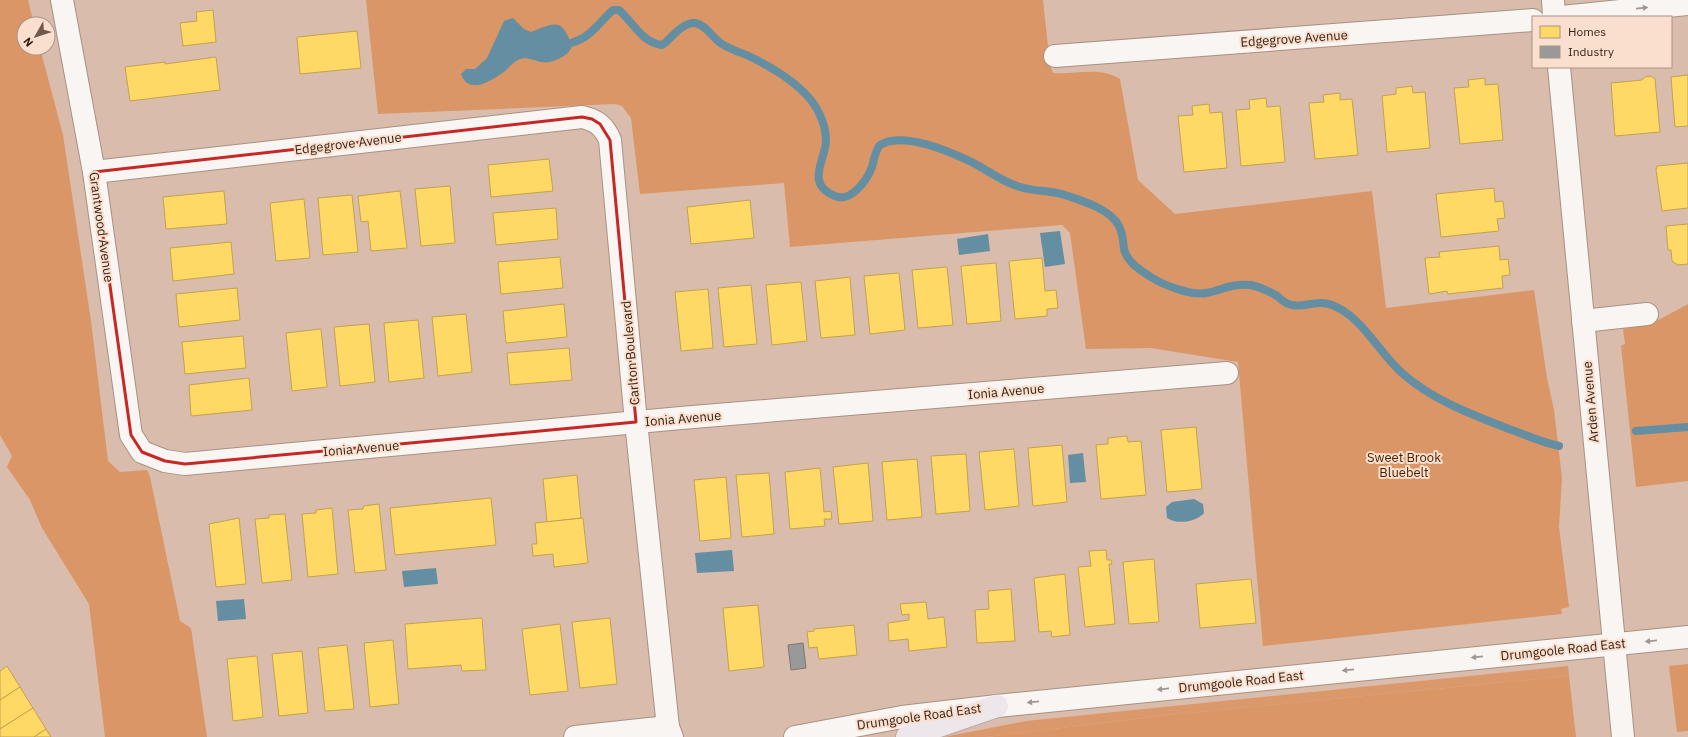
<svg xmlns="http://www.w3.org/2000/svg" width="1688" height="737" font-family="'IBM Plex Sans',sans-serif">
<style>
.green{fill:#db996b}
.forest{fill:#da9666}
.water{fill:#648ea1}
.homes{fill:#ffd966;stroke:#c3a24e}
.industry{fill:#999;stroke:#7b7672}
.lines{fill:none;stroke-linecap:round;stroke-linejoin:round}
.stream{stroke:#648ea1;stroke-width:8}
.street-casing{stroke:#a89183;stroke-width:24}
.secondary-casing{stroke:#a89183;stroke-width:24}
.highway-casing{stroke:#b6a7a6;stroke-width:24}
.street{stroke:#f9f5f2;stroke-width:22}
.secondary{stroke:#f9f5f2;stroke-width:22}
.highway{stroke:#ede6eb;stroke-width:22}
.oneway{fill:#a1968f}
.marked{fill:none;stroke:#c62826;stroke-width:3;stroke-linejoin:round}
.labels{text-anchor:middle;stroke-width:4;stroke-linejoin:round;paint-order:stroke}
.street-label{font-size:13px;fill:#362316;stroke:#fadfce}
.park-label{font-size:13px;fill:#461f01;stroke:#fadfce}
</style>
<rect width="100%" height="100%" fill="#d9bcab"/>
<!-- green -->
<polygon class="green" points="1568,666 1569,676 1169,715 986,737 944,737 1026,721"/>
<!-- forest -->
<g class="forest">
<polygon points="0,0 28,0 34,24 24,24 24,48 40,48 63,135 91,321 108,461 120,472 147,470 150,477 180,621 191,628 207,737 105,737 89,604 42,528 30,500 7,467 12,456 0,435"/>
<path d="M366,0H1043L1050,65L1053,73C1076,75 1099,66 1120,79L1138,180L1175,214L1372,191L1386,308L1534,290L1547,378L1554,410L1562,478L1559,527L1569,607L1561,609L1562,614L1263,646L1238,362L1151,348L1086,349L1070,233L1062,225L790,247L784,183L640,194L631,118L622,106L615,104L378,114Z"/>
<polygon points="1688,304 1688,481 1636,487 1621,346 1625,344 1623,329 1653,323"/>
<polygon points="1688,664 1688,731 1677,732 1669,666"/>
<polygon points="1569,676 1576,737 986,737 1169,715"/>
</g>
<!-- water -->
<g class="water">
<path d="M513,18L524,29L531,32C556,22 562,18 572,46C570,52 567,54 562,57C540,70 534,55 520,59C511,63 509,69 501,74C488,83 468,94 461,74L466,69H475L487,58L504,21Z"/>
<polygon points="1060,231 1065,264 1045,267 1040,233"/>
<polygon points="988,234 990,251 959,255 957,239"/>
<polygon points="1083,453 1086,482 1070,483 1068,455"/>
<path d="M1194,499L1203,504L1204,513C1196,522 1178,525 1167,518L1166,507L1172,502Z"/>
<polygon points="732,550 734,571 697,573 695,553"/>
<polygon points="436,568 438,584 404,587 402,571"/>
<polygon points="244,599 246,619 218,621 216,601"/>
</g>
<!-- homes -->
<g class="homes">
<polygon points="213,10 216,42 183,46 180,23 197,21 196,12"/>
<polygon points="357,31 361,68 300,74 297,37"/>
<polygon points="216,57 220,90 130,101 125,67 165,62 165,64"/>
<polygon points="1688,75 1688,126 1675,127 1671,77"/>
<polygon points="1651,76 1655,79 1660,132 1615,136 1611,83 1642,80 1645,77"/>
<polygon points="1485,78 1485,85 1498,84 1503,140 1460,144 1454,88 1469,87 1468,80"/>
<polygon points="1412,86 1413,93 1425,92 1430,148 1387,152 1382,96 1396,94 1396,88"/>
<polygon points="1340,93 1340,100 1352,99 1358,155 1315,159 1309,103 1324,102 1323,95"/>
<polygon points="1266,98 1267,107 1280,106 1285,162 1241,166 1236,110 1250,109 1249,100"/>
<polygon points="1209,104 1210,113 1222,112 1227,168 1184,172 1178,116 1193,115 1192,106"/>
<polygon points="549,159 553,191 491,197 488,165"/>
<polygon points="1688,163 1688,208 1662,211 1656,170 1657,166"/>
<polygon points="450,186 455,243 421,246 415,189"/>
<polygon points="1494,188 1495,202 1503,201 1505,218 1497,219 1499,231 1441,237 1436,194"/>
<polygon points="224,191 227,224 166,229 163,197"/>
<polygon points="400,191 407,248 371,251 368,221 361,222 358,196"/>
<polygon points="352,195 358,252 323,255 318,198"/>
<polygon points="304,199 310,258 276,261 270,203"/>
<polygon points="750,200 754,238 691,244 687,207"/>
<polygon points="556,208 558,239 496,245 493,213"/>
<polygon points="1688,224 1688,264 1678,265 1672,261 1671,250 1668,250 1666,226"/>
<polygon points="231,242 234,274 173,281 170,248"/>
<polygon points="1499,246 1500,260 1508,259 1510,275 1502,276 1503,288 1448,294 1447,291 1429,294 1425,258 1440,257 1439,252"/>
<polygon points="560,257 563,288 501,294 498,262"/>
<polygon points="1042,258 1045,291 1056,290 1058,308 1047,309 1047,316 1015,319 1009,261"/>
<polygon points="996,263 1001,321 967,324 961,266"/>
<polygon points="947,267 953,325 918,328 912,270"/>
<polygon points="899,273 905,330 870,334 864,276"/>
<polygon points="850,277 855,335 821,338 815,281"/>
<polygon points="801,282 807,341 772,345 766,285"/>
<polygon points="751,285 757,344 724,347 718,288"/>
<polygon points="237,288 240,320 179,327 176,294"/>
<polygon points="708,289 713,348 681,351 675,292"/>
<polygon points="564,304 567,337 506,343 503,311"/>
<polygon points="466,314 472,372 438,376 432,317"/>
<polygon points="418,320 424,378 389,382 384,323"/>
<polygon points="369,324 375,382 340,386 334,327"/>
<polygon points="321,329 327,387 292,391 286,333"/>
<polygon points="243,336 246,368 185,374 182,342"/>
<polygon points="569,348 572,380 510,385 507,353"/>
<polygon points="249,378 252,410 191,416 189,385"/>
<polygon points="1196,427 1202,489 1167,492 1161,430"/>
<polygon points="1127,436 1128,442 1141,441 1146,495 1101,499 1096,445 1108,444 1108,438"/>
<polygon points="1062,445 1067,502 1033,506 1028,448"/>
<polygon points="1014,449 1019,506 985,510 979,452"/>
<polygon points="966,454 970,511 936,514 931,456"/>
<polygon points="917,459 922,517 887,520 882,462"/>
<polygon points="868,463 873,521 839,524 833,467"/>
<polygon points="820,468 824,512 831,511 832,519 824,519 825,526 790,529 785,472"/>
<polygon points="769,473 774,534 742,537 736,475"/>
<polygon points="577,475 581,518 547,522 543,479"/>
<polygon points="726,477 731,538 700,541 694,480"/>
<polygon points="491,498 496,545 395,555 390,508"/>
<polygon points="379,504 386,570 355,573 348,510 363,509 364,506"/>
<polygon points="332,508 338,574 308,577 302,514 316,513 316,510"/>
<polygon points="285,514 292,580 262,583 255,519 269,518 269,515"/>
<polygon points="239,518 246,584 216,587 209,524"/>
<polygon points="583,518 588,563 554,567 553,554 533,556 532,544 537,544 535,523"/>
<polygon points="1106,550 1107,560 1111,560 1112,564 1109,564 1115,624 1085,627 1078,567 1091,566 1089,551"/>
<polygon points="1154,559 1159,622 1129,624 1123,562"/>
<polygon points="1065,574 1070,635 1052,637 1051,631 1039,632 1034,578"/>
<polygon points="1251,579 1256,623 1200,628 1196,584"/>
<polygon points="1011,589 1015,641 977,643 975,610 989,609 988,591"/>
<polygon points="926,602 928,619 944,617 947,647 909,651 908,639 889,641 888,623 909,620 909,614 902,615 900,604"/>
<polygon points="758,605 764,667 729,671 723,608"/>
<polygon points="482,618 486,670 462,671 461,665 408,669 405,624"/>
<polygon points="610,618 617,684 580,688 572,622"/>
<polygon points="560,624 568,691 530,695 522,629"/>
<polygon points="854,625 857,655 819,659 817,647 809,648 807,632 814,631 814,629"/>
<polygon points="393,640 399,704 370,707 364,643"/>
<polygon points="347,645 354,709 325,711 318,648"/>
<polygon points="302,651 308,713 279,716 272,654"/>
<polygon points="257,656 263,717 233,721 227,659"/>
<polygon points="7,666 20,687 0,700 0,671"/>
<polygon points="20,687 33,708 0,729 0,700"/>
<polygon points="33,708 46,729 34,737 0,737 0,729"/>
<polygon points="46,729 51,737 34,737"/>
</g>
<!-- industry -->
<polygon class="industry" points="803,643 806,668 791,670 788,645"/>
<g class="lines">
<!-- stream -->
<g class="stream">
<path d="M571,43C592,37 598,23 613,10H619C633,22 642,43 662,45C671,39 682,22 695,23C707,25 712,38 722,44C731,50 743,53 753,58C777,70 808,89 819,113C823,121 826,132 826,141C825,161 805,184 835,196C851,203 867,180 872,167C874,160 875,151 880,145C882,144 888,141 891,141C913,137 943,149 963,158C983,166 999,181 1020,187C1035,192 1051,190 1065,195C1083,201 1110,209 1119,226C1123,234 1123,241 1124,249C1127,262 1140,270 1151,277C1163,285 1192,296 1206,293C1223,290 1231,283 1251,285C1260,287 1269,291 1277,296C1282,300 1285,304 1292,305C1305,308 1317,299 1332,305C1363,317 1378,352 1402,373C1432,400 1473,415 1509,429C1526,435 1541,442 1559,446"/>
<polyline points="1636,431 1688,427"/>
</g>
<!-- street casing -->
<g class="street-casing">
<g id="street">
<polyline points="62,0 94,172 131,435 142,452 165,461 185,464 681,418 1227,373"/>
<polyline points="1562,17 1688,4"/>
<polyline points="1055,56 1533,20"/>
<path d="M94,172L582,117C596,120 604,126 610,140L636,422L668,727L672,737"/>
<polyline points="1583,321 1647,314"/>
<polyline points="575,737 668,727"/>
</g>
</g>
<!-- secondary casing -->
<g class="secondary-casing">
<g id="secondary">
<polyline points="1553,0 1554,17"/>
<polyline points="1559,67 1623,737"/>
<polyline points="795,737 902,717 997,706 1688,637"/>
</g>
</g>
<!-- highway casing -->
<g class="highway-casing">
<polyline id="highway" points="907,737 997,706"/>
</g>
<!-- street -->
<use href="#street" class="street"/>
<!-- secondary -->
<use href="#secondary" class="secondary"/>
<!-- highway -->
<use href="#highway" class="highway"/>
</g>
<!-- one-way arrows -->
<defs><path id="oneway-solid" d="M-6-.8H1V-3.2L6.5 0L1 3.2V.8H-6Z"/></defs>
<g class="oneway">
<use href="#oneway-solid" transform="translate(1642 8) rotate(-6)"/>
<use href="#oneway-solid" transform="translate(1651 641) rotate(174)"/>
<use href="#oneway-solid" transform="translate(1477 657) rotate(174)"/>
<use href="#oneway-solid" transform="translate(1348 670) rotate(174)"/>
<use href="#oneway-solid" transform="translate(1163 689) rotate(174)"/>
<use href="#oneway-solid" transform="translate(1033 702) rotate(174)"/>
</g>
<!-- marked area -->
<path class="marked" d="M582,117L592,119L600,124L610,140L636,422L185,464L165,461L142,452L131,435L94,172Z"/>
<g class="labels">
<!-- street labels -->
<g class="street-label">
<text transform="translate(1294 38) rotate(-4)" y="5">Edgegrove Avenue</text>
<text transform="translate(348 143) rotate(-7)" y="5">Edgegrove Avenue</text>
<text transform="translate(102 227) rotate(82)" y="5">Grantwood Avenue</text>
<text transform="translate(630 353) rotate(-95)" y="5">Carlton Boulevard</text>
<text transform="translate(1006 391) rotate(-5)" y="5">Ionia Avenue</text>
<text transform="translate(1590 402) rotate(-95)" y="5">Arden Avenue</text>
<text transform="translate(683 418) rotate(-5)" y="5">Ionia Avenue</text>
<text transform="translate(361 448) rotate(-5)" y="5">Ionia Avenue</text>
<text transform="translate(1563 649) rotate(-6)" y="5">Drumgoole Road East</text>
<text transform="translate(1241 681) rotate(-6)" y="5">Drumgoole Road East</text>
<text transform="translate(919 716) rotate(-8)" y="5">Drumgoole Road East</text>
</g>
<!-- park labels -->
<g class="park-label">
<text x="1404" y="462">Sweet Brook<tspan x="1404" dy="15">Bluebelt</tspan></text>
</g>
</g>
<!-- legend -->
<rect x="1532" y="16" width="140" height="52" fill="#fadfce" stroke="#ac9484"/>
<rect x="1540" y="26" width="20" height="12" fill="#ffd966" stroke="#ac9484"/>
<text x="1568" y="36" font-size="12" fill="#362316">Homes</text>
<rect x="1540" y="46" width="20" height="12" fill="#999999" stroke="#ac9484"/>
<text x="1568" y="56" font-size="12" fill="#362316">Industry</text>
<!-- north arrow -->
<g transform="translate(36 36) rotate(231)"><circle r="19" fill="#fadfce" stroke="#ac9484"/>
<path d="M0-3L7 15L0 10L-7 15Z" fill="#6f594a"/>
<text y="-6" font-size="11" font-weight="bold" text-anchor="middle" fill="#362316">N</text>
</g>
</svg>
